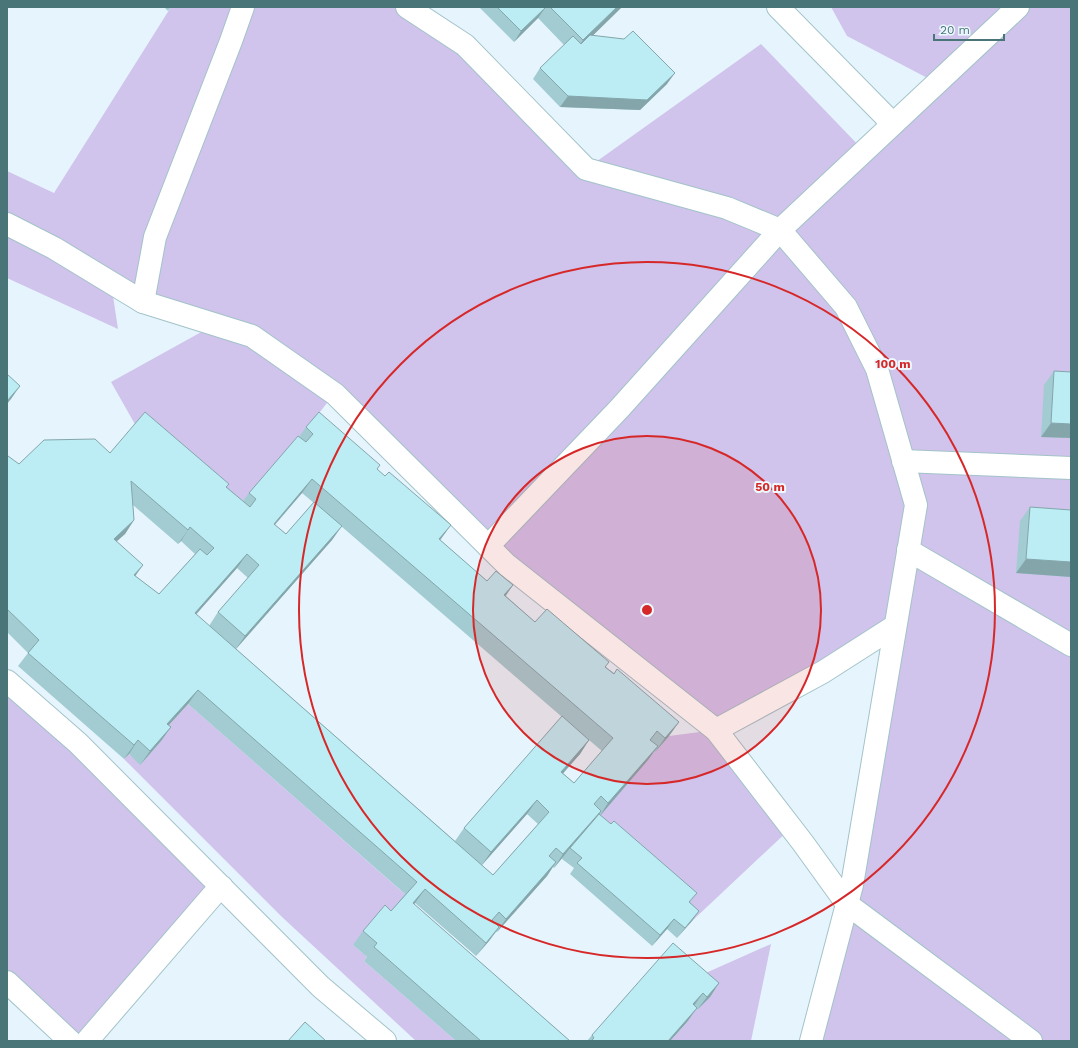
<svg xmlns="http://www.w3.org/2000/svg" width="1078" height="1048" font-family="'Work Sans',sans-serif">
<style>
.green{fill:#d0c3ec}
.lines{fill:none;stroke-linecap:round;stroke-linejoin:round}
.minor-casing{stroke:#a3c3c8;stroke-width:24}
.minor{stroke:#fff;stroke-width:22}
.wall{fill:#a2ccd2;fill-rule:evenodd}
.shaded-wall{fill:#84a6ab}
.building{fill:#bcedf4;stroke:#84a6ab;fill-rule:evenodd}
.ring{fill:none;stroke:#d62828;stroke-width:2}
.centre{fill:#d62828;stroke:#edf9ff;stroke-width:2}
.ring-label{font-size:12px;text-anchor:middle;font-weight:bold;fill:#d62828;stroke:#edf9ff;stroke-width:4;stroke-linejoin:round;paint-order:stroke}
</style>
<rect width="100%" height="100%" fill="#e6f5fd"/>
<!-- green -->
<g class="green">
<polygon points="171,7 407,7 586,169 761,44 864,151 937,83 847,36 831,7 1071,7 1071,1041 811,1041 895,626 716,730 791,828 692,921 584,818 641,753 669,736 715,730 507,565 334,394 309,426 239,506 136,426 111,382 214,325 111,283 118,329 7,278 7,171 54,193"/>
<polygon points="7,681 213,895 87,1041 7,982"/>
<polygon points="188,704 407,896 381,925 353,945 367,957 364,961 456,1041 416,1041 282,917 124,759 129,754 140,764 161,741 157,738"/>
<polygon points="771,944 751,1041 670,1041 687,1022 693,1007 698,1010 690,980"/>
</g>
<g class="lines">
<!-- minor casing -->
<g class="minor-casing">
<g id="minor">
<polyline points="407,7 465,45 586,169 727,208 780,230 846,307 877,369 916,505 852,885 811,1041"/>
<polyline points="778,7 893,124"/>
<polyline points="7,224 54,248 143,302 252,336 335,394 507,565 716,730 803,843 847,904 1031,1041"/>
<polyline points="143,302 155,237 231,41 243,7"/>
<polyline points="903,461 1071,468"/>
<polyline points="488,546 619,409 780,230 1018,7"/>
<polyline points="908,550 1071,645"/>
<polyline points="7,681 78,743 321,987 385,1041"/>
<polyline points="716,730 823,672 895,626"/>
<polyline points="7,982 70,1041"/>
<polyline points="87,1041 213,895 222,887"/>
</g>
</g>
<!-- minor -->
<use href="#minor" class="minor"/>
</g>
<!-- wall -->
<g class="wall">
<polygon points="164,7 171,7 168,11"/>
<polygon points="479,7 622,7 593,35 667,84 640,110 560,107 533,79 540,68 564,45 538,18 514,42"/>
<polygon points="1054,371 1071,372 1071,438 1041,437 1044,385"/>
<path d="M306,427L377,469L440,540L487,581L513,585L506,596L535,622L606,667L679,722L669,736L655,752L654,751L648,760L600,815L611,824L697,893L690,902L699,911L692,921L677,938L667,929L652,946L570,874L574,868L562,859L563,857L554,868L553,867L547,876L497,932H496L489,941L476,956L415,903L414,904L570,1041H456L364,961L367,957L353,945L363,931L391,911L405,894L188,704L169,725L171,727L161,741L140,765L129,754L124,759L18,666L28,653L7,632V457L19,464L110,453L227,487L243,501L249,493L299,437ZM302,493L314,503L286,534L275,525ZM133,505L178,544L181,541L195,554L159,594L135,576L116,541L125,534L134,520ZM341,526L562,717L464,828L455,841L236,649L332,540ZM237,568L248,578L218,612L209,626L196,614ZM589,740L602,751L574,783L563,773L580,754ZM527,814L538,824L493,875L482,865Z"/>
<polygon points="1030,507 1071,510 1071,577 1016,573 1020,521"/>
<polygon points="719,983 710,997 697,1010 696,1009 687,1022 670,1041 587,1041 592,1035"/>
</g>
<!-- shaded-wall -->
<g class="shaded-wall">
<polygon points="617,7 622,7 574,54 583,40"/>
<polygon points="545,8 538,18 514,42 521,31"/>
<polygon points="675,73 667,84 640,110 560,107 568,96"/>
<polygon points="20,386 11,399 7,404 7,401"/>
<polygon points="1051,423 1071,424 1071,438 1041,437"/>
<polygon points="312,479 302,493 264,537 274,524"/>
<polygon points="134,520 125,534 104,553 114,539"/>
<polygon points="451,525 441,539 429,553 439,539"/>
<polygon points="342,526 332,540 235,650 245,636"/>
<polygon points="190,527 181,541 178,544 188,530"/>
<polygon points="247,554 237,568 185,627 195,613"/>
<polygon points="1026,559 1071,562 1071,577 1016,573"/>
<polygon points="143,565 134,578 134,575"/>
<polygon points="513,585 503,599 504,595"/>
<polygon points="198,690 188,704 157,738 167,724"/>
<polygon points="679,722 669,736 655,752 665,738"/>
<polygon points="171,727 161,741 140,765 150,751"/>
<polygon points="138,740 129,754 124,759 134,745"/>
<polygon points="589,740 580,754 552,786 561,772"/>
<polygon points="658,746 648,760 599,817 608,803"/>
<polygon points="537,800 527,814 481,866 491,852"/>
<polygon points="601,811 592,825 570,848 563,857 554,868 563,854"/>
<polygon points="556,862 547,876 497,932 506,919"/>
<polygon points="425,889 415,903 403,917 413,903"/>
<polygon points="699,911 692,921 677,938 685,928"/>
<polygon points="674,919 667,929 652,946 660,935"/>
<polygon points="499,927 489,941 476,956 486,943"/>
<polygon points="719,983 710,997 697,1010 707,997"/>
<polygon points="703,993 693,1007 693,1004"/>
<polygon points="697,1008 687,1022 670,1041 668,1041"/>
</g>
<!-- building -->
<g class="building">
<polygon points="497,7 544,7 545,8 521,31"/>
<polygon points="550,7 617,7 583,40"/>
<polygon points="633,31 675,73 647,100 568,96 540,68 573,36 581,44 590,35 624,39"/>
<polygon points="1054,371 1071,372 1071,424 1051,423"/>
<polygon points="7,374 20,386 7,401"/>
<path d="M145,412L229,484L226,487L250,507L256,499L249,493L298,436L306,442L313,434L306,427L319,412L380,465L377,469L385,476L389,472L451,525L439,539L487,581L496,571L513,585L504,595L535,622L547,609L609,662L605,667L614,674L617,669L679,722L665,738L657,731L650,740L658,746L608,803L601,796L594,804L601,811L563,854L556,848L549,856L556,862L506,919L499,912L492,920L499,927L486,943L425,889L413,903L570,1041H481L374,947L377,943L363,931L385,905L391,911L417,882L198,690L167,724L171,727L150,751L138,740L134,745L28,653L39,640L7,609V457L8,456L19,464L44,440L95,439L110,453ZM312,479L613,738L574,783L561,772L589,740L562,716L464,828L491,852L537,800L549,812L493,875L195,613L247,554L259,565L218,612L245,636L342,526L314,502L286,534L274,524ZM131,481L188,530L190,527L214,548L207,555L200,549L159,594L134,575L143,565L114,539L134,520Z"/>
<polygon points="1030,507 1071,510 1071,562 1026,559"/>
<polygon points="599,814 611,824 614,821 697,893 689,902 699,911 685,928 674,919 660,935 577,863 582,858 570,848"/>
<polygon points="673,943 719,983 707,997 703,993 693,1004 697,1008 668,1041 591,1041 594,1038 592,1035"/>
<polygon points="305,1022 326,1041 288,1041"/>
</g>
<!-- distance rings -->
<circle cx="647" cy="610" r="174" fill="#d62828" fill-opacity=".12"/>
<g class="ring">
<circle cx="647" cy="610" r="174"/>
<circle cx="647" cy="610" r="348"/>
</g>
<circle cx="647" cy="610" r="6" class="centre"/>
<g class="ring-label">
<text x="893" y="368">100 m</text>
<text x="770" y="491">50 m</text>
</g>
<!-- border -->
<rect width="1078" height="1048" fill="none" stroke="#497478" stroke-width="16"/>
<!-- scale -->
<path d="M934 34v6h70v-6" fill="none" stroke="#497478" stroke-width="2"/>
<text x="940" y="34" font-size="12" fill="#497478" stroke="#edf9ff" stroke-width="3" paint-order="stroke">20 m</text>
</svg>
